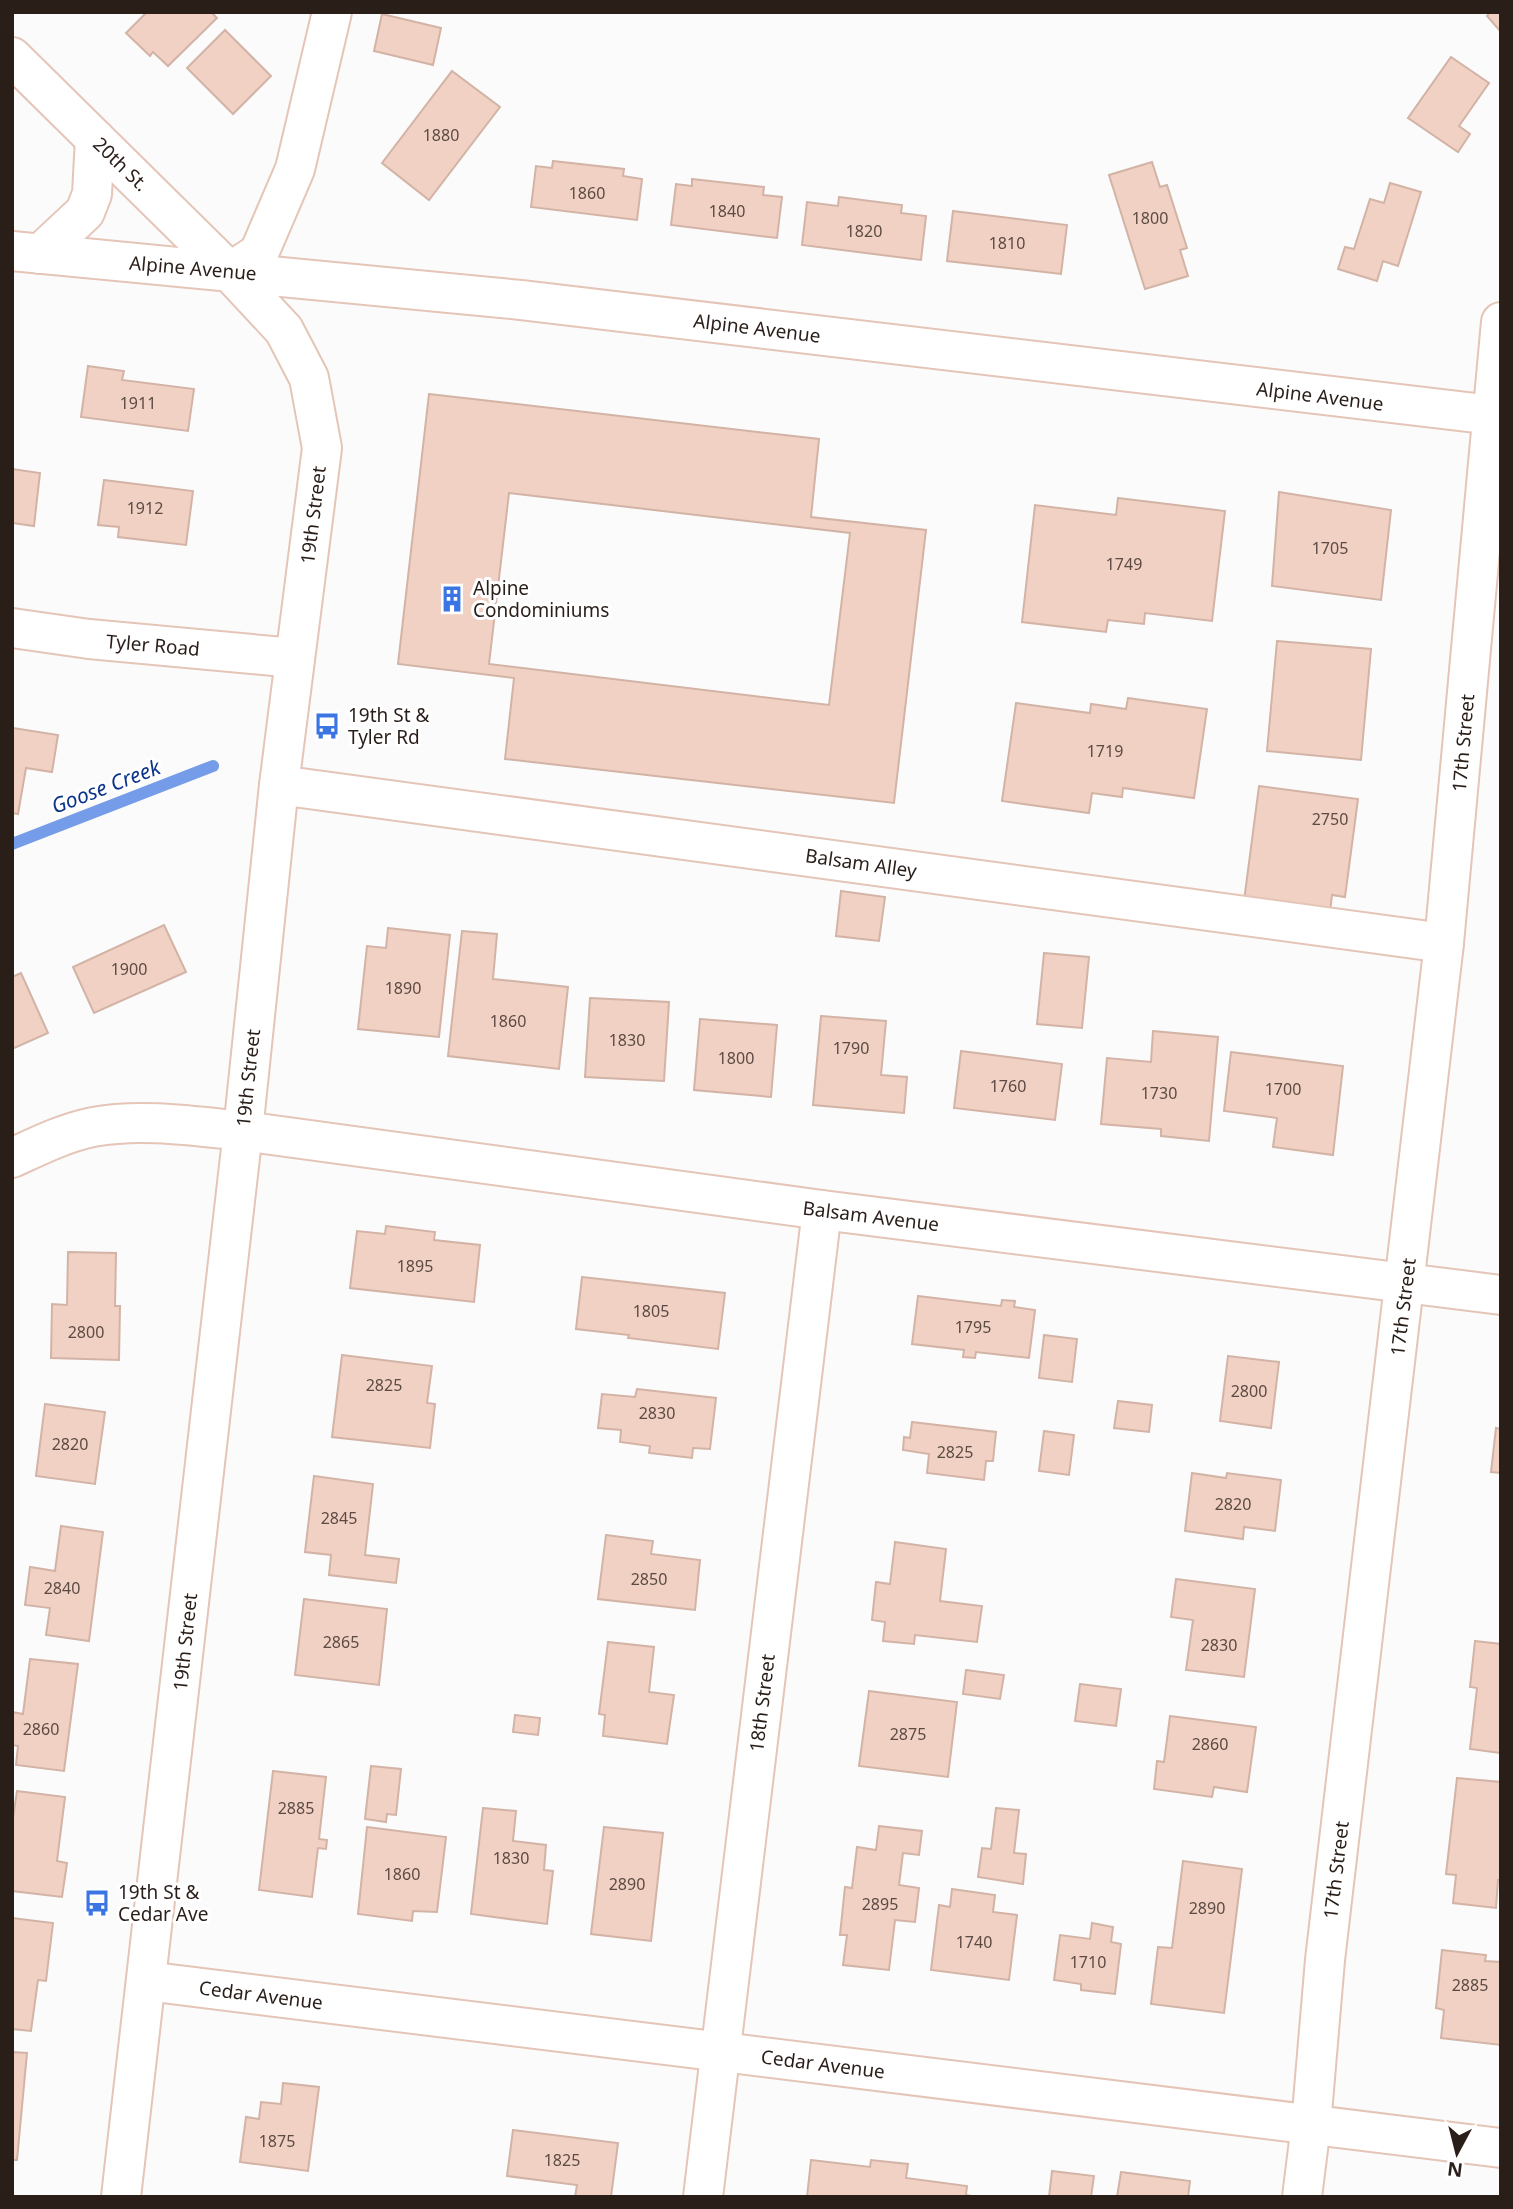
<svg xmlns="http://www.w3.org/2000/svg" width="1513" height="2209" font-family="'Noto Sans',sans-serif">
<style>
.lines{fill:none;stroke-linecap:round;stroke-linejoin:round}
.stream{stroke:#749ce8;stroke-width:12}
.building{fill:#f1d1c3;stroke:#d2b3a6;stroke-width:2;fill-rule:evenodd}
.minor-casing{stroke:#e4c5b7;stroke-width:42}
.minor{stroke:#fff;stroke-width:38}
.labels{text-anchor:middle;stroke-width:6;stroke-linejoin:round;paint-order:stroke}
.number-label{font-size:16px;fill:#5c4b44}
.street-label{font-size:19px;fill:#2a1e19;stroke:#fff}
.poi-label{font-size:19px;fill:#2a1e19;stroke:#fff;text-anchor:start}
.water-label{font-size:21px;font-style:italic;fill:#0a348a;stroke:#fff}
</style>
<rect width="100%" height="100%" fill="#fbfbfb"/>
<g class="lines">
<!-- stream -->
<polyline class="stream" points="12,844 213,766"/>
</g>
<!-- building -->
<g class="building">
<polygon points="147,12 211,12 217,18 168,66 153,52 150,56 126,33"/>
<polygon points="1490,12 1501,12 1501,32 1487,16"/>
<polygon points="382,14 441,28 433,65 374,51"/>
<polygon points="225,30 271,76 233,114 187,68"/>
<polygon points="1451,57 1489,83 1459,126 1470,134 1458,152 1408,118"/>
<polygon points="452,71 500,107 429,200 382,163"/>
<polygon points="553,161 624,169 623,176 642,179 637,220 531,207 536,166 552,168"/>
<polygon points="1152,162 1160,187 1167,185 1187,248 1180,250 1188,276 1145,289 1109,175"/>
<polygon points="692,179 764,187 763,195 782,197 777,238 671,225 676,184 692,186"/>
<polygon points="1390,183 1421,192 1398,266 1383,261 1377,281 1338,269 1345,247 1354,249 1370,199 1384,203"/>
<polygon points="839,197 902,205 901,213 926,216 921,260 802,245 807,202 838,206"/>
<polygon points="953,211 1067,225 1061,274 947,261"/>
<polygon points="88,366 124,371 122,380 194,389 188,431 81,417"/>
<path d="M429,394L819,439L811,517L926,530L894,803L505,759L514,678L398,664ZM509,493L850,533L829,705L489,664Z"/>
<polygon points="12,469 40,473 34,526 12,523"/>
<polygon points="104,480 193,491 186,545 118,537 119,527 98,525"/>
<polygon points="1279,492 1391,510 1381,600 1272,586"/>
<polygon points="1118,498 1225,511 1212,621 1145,613 1144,624 1108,620 1106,632 1022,622 1035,505 1116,515"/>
<polygon points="1277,641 1371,649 1361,760 1267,751"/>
<polygon points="1128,698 1207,709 1194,798 1123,788 1122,797 1092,793 1089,813 1002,801 1016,703 1090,713 1091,704 1126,709"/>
<polygon points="13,728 58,735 52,772 26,768 18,814 12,813"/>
<polygon points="1259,786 1358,799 1345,897 1332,895 1330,912 1244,901"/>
<polygon points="841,891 885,897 879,941 836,936"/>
<polygon points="164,925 186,972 94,1013 73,967"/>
<polygon points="388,928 450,935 439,1037 358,1029 367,946 386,948"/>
<polygon points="462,931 497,934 493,979 568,987 559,1069 448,1056"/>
<polygon points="1044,953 1089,957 1082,1028 1037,1024"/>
<polygon points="21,973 48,1033 12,1049 12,977"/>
<polygon points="590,998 669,1002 664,1081 585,1077"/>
<polygon points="821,1016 886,1021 881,1075 907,1077 904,1113 813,1105"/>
<polygon points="700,1019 777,1025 771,1097 694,1090"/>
<polygon points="1153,1031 1218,1037 1209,1141 1161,1136 1161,1129 1101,1124 1107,1058 1151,1062"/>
<polygon points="961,1051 1062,1064 1055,1120 954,1108"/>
<polygon points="1231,1052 1343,1066 1333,1155 1273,1147 1277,1118 1224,1111"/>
<polygon points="386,1226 435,1232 434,1240 480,1245 474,1302 350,1288 357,1231 385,1234"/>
<polygon points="68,1252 116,1253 115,1306 120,1306 119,1360 51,1358 52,1304 67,1305"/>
<polygon points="582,1277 725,1293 718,1349 628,1338 629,1335 576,1329"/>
<polygon points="918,1296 1001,1306 1002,1300 1015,1301 1014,1307 1035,1310 1029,1358 976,1352 975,1358 963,1357 964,1350 912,1344"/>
<polygon points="1044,1335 1077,1339 1072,1382 1039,1378"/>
<polygon points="342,1355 432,1366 427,1403 435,1404 430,1448 332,1437"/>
<polygon points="1228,1356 1279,1362 1271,1428 1220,1421"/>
<polygon points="637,1389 716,1398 710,1449 693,1448 692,1458 649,1453 650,1446 620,1442 621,1430 598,1428 602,1394 635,1397"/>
<polygon points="1118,1401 1152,1405 1149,1432 1114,1428"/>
<polygon points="45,1404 105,1412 95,1484 36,1476"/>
<polygon points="912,1422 996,1432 993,1461 986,1461 984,1480 927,1473 929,1454 903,1450 904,1437 910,1438"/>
<polygon points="1496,1428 1501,1429 1501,1473 1491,1472"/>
<polygon points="1044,1431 1074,1435 1069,1475 1039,1471"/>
<polygon points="1192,1473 1226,1478 1227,1473 1281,1480 1275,1531 1244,1527 1243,1539 1185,1531"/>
<polygon points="314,1476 373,1484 365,1555 399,1559 396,1583 329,1575 331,1555 305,1552"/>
<polygon points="61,1526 103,1532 89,1641 46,1635 50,1608 25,1605 30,1567 55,1571"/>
<polygon points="606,1535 653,1541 651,1554 700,1560 695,1610 598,1599"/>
<polygon points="895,1542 946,1549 940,1601 982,1606 977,1642 915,1635 914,1644 883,1641 885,1622 872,1620 876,1582 890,1584"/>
<polygon points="1176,1579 1255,1589 1244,1677 1186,1670 1193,1620 1171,1617"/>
<polygon points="304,1599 387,1609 379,1685 295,1675"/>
<polygon points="1475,1641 1501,1644 1501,1753 1470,1749 1477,1688 1470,1687"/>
<polygon points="608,1642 654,1647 649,1692 674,1695 667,1744 603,1736 605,1715 599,1714"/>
<polygon points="30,1659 78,1664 64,1771 16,1765 18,1746 12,1745 12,1712 23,1714"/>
<polygon points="966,1670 1004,1675 1000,1699 963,1694"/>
<polygon points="1080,1684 1121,1689 1116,1726 1075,1721"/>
<polygon points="869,1691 957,1702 948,1777 859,1766"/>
<polygon points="515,1715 540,1718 538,1735 513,1732"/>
<polygon points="1170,1716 1256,1727 1247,1792 1214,1787 1212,1797 1154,1789 1157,1761 1164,1762"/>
<polygon points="371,1766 401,1769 396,1815 387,1814 386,1822 365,1819"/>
<polygon points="273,1771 326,1777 319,1839 327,1840 326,1849 318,1848 312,1897 259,1890"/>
<polygon points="1457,1778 1501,1782 1501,1880 1498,1880 1496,1908 1453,1903 1456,1875 1446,1874"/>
<polygon points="17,1791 65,1797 57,1861 67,1863 62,1897 12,1891 12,1824"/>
<polygon points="483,1808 516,1811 513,1841 546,1845 544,1870 553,1871 547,1924 471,1914"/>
<polygon points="996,1808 1019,1810 1014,1853 1026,1854 1023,1884 978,1877 982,1848 991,1849"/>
<polygon points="879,1826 922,1831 919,1855 903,1853 899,1885 919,1888 915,1922 895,1920 889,1970 843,1965 847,1935 840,1935 845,1887 852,1888 857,1847 876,1850"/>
<polygon points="367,1827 446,1837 437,1912 413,1911 412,1921 358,1914"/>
<polygon points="604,1827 663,1833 651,1941 591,1934"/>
<polygon points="1183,1861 1242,1869 1224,2013 1151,2004 1158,1947 1172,1948"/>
<polygon points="952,1889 995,1895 993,1912 1017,1915 1009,1980 931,1970 939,1905 950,1907"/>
<polygon points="12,1918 53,1923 46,1981 38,1980 31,2031 12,2029"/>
<polygon points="1092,1923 1113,1927 1111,1942 1121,1944 1115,1994 1081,1990 1081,1984 1054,1980 1060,1935 1090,1939"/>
<polygon points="1442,1950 1486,1955 1485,1961 1501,1962 1501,2045 1441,2038 1444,2010 1436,2008"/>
<polygon points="12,2052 27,2053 17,2160 12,2160"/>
<polygon points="283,2083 319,2087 308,2171 240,2162 246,2117 259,2119 261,2102 281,2104"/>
<polygon points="513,2130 618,2143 611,2197 575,2197 577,2185 507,2176"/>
<polygon points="811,2160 870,2167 871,2160 908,2164 906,2178 967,2186 966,2195 977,2197 807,2197"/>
<polygon points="1052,2171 1094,2176 1091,2197 1049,2197"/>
<polygon points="1121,2172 1190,2181 1188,2197 1117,2197"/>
</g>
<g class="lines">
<!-- minor casing -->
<g class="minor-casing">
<g id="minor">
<polyline points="12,57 230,272 284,330 309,378 322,448 279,785 243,1131 121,2197"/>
<polyline points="12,251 521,300 1501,416"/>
<polyline points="40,254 85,212 92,194 95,139"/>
<polyline points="230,272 259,253 295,169 332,12"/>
<polyline points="12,628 89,639 295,658"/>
<polyline points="279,785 1444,943"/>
<path d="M12,1158C38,1146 64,1133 93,1127C141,1118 194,1126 243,1131L822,1210L1501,1295"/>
<polyline points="146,1981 1501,2148"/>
<polyline points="703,2197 822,1210"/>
<polyline points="1302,2197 1311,2125 1325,1960 1444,943 1501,322"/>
</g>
</g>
<!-- minor -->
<use href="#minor" class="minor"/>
</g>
<!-- icons -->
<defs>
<g id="building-bare" transform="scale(2.1)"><path d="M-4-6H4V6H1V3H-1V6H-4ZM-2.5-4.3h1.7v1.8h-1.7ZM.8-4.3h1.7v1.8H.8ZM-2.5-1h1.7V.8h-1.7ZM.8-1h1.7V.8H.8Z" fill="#3b74e3" stroke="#fff" stroke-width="2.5" paint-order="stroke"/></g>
<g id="bus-bare" transform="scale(2.1)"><path d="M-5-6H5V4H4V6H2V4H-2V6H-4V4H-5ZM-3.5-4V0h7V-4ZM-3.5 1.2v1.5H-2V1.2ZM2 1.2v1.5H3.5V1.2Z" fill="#3b74e3" stroke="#fff" stroke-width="2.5" paint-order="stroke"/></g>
</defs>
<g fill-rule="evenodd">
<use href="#building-bare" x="452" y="599"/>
<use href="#bus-bare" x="327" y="726"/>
<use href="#bus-bare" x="97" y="1903"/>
</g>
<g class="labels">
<!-- number labels -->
<g class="number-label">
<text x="441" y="141">1880</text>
<text x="587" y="199">1860</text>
<text x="727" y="217">1840</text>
<text x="1150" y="224">1800</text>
<text x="864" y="237">1820</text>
<text x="1007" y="249">1810</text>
<text x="138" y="409">1911</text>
<text x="145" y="514">1912</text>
<text x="1330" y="554">1705</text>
<text x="1124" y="570">1749</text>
<text x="1105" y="757">1719</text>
<text x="1330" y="825">2750</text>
<text x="129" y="975">1900</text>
<text x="403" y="994">1890</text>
<text x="508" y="1027">1860</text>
<text x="627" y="1046">1830</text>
<text x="851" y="1054">1790</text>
<text x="736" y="1064">1800</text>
<text x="1008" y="1092">1760</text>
<text x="1283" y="1095">1700</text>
<text x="1159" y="1099">1730</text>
<text x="415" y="1272">1895</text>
<text x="651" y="1317">1805</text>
<text x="973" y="1333">1795</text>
<text x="86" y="1338">2800</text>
<text x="384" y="1391">2825</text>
<text x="1249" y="1397">2800</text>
<text x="657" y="1419">2830</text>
<text x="70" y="1450">2820</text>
<text x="955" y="1458">2825</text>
<text x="1233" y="1510">2820</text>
<text x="339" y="1524">2845</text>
<text x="649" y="1585">2850</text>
<text x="62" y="1594">2840</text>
<text x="341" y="1648">2865</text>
<text x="1219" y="1651">2830</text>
<text x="41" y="1735">2860</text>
<text x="908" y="1740">2875</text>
<text x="1210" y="1750">2860</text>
<text x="296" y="1814">2885</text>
<text x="511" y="1864">1830</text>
<text x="402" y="1880">1860</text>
<text x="627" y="1890">2890</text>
<text x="880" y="1910">2895</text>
<text x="1207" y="1914">2890</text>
<text x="974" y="1948">1740</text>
<text x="1088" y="1968">1710</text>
<text x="1470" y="1991">2885</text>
<text x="277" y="2147">1875</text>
<text x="562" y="2166">1825</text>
</g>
<!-- street labels -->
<g class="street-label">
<text transform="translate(121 164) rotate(44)" y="7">20th St.</text>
<text transform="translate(193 268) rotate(5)" y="7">Alpine Avenue</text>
<text transform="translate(757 328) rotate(7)" y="7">Alpine Avenue</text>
<text transform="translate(1320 396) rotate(7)" y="7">Alpine Avenue</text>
<text transform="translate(313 515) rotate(-83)" y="7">19th Street</text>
<text transform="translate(153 645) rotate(5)" y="7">Tyler Road</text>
<text transform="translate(1463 743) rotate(-85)" y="7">17th Street</text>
<text transform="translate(861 863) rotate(8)" y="7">Balsam Alley</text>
<text transform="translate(248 1078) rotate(-84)" y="7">19th Street</text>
<text transform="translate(871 1216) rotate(7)" y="7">Balsam Avenue</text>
<text transform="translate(1403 1307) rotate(-83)" y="7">17th Street</text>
<text transform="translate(185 1642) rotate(-84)" y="7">19th Street</text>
<text transform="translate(762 1703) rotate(-83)" y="7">18th Street</text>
<text transform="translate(1336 1870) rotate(-83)" y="7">17th Street</text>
<text transform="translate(261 1995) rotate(7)" y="7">Cedar Avenue</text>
<text transform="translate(823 2064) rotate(7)" y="7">Cedar Avenue</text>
</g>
<!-- poi labels -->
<g class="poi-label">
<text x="473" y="595">Alpine<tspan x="473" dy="22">Condominiums</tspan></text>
<text x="348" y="722">19th St &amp;<tspan x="348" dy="22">Tyler Rd</tspan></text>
<text x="118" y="1899">19th St &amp;<tspan x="118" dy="22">Cedar Ave</tspan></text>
</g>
<!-- water labels -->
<g class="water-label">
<text transform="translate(106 787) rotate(-21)" y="7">Goose Creek</text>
</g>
</g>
<!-- border -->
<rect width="1513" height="2209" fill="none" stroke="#2a1e19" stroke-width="28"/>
<!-- north arrow -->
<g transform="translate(1457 2153) rotate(187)" stroke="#ffffff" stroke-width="5" paint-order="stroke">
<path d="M0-5L12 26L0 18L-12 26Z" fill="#2a1e19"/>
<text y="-10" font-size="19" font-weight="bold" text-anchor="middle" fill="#2a1e19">N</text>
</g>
</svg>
